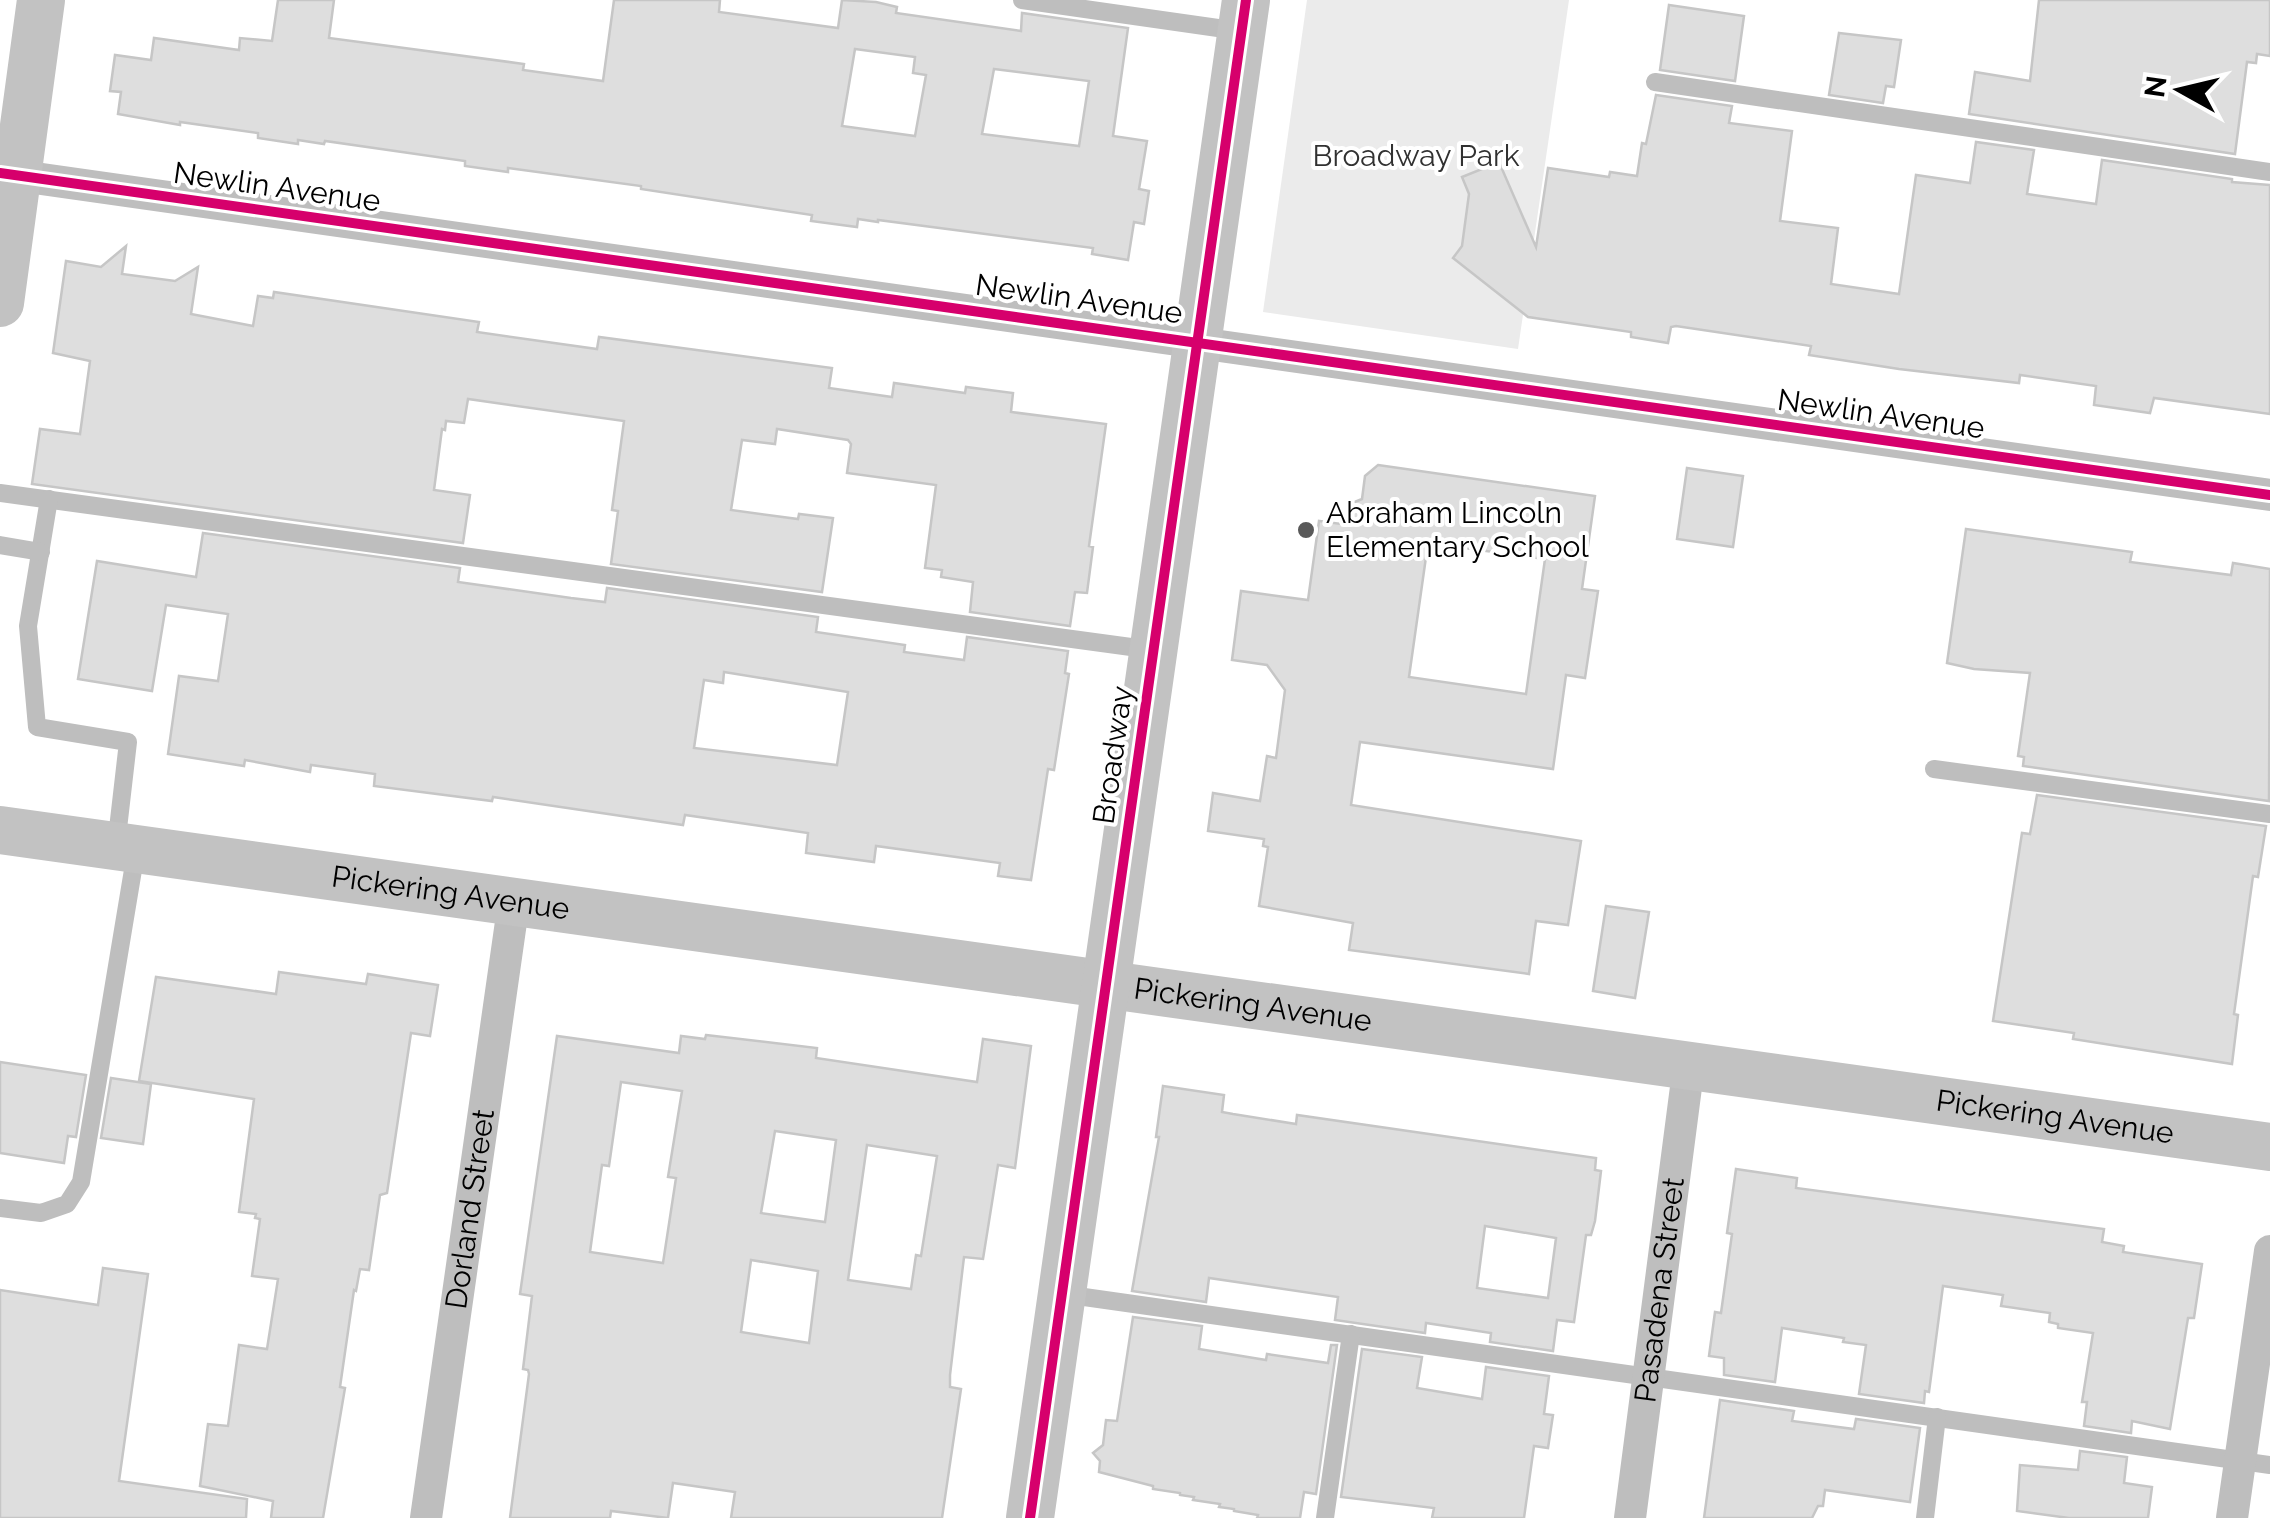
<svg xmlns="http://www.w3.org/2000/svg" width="2270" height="1518" font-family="Raleway,sans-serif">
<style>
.green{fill:#ebebeb}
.building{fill:#dedede;stroke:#c6c6c6;stroke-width:2.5;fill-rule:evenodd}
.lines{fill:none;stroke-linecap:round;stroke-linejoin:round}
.lane{stroke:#bebebe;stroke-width:18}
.street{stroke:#bebebe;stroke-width:32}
.secondary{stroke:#c2c2c2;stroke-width:48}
.cycleway-casing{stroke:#fff;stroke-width:16}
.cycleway{stroke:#d6006c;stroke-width:10}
.poi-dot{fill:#595959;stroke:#fff;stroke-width:4}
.labels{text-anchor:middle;stroke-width:8;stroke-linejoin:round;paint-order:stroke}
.park-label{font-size:30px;fill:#313131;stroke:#fff}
.street-label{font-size:30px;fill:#000;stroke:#fff}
.poi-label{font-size:30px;fill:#000;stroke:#fff;text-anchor:start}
</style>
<rect width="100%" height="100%" fill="#fff"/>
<!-- green -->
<polygon class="green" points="1307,0 1569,0 1518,349 1263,312"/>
<!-- building -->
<g class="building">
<path d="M278,0H334L329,38L524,64L523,70L603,81L614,0H720L719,12L838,28L842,0L876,2L897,7L896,13L1021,31L1022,13L1128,28L1113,136L1147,141L1139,189L1149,191L1144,224L1134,222L1128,260L1092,254L1093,248L878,220V222L858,219L857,227L811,221L812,215L641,189V186L508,168V172L465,166V161L325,141L324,144L298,140V144L258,138V133L180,122V125L118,114L121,92L110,91L115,55L151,60L154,38L239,50L240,38L272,41ZM855,49L915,57L913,73L926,75L915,136L842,126ZM994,69L1089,81L1079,146L982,134Z"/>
<polygon points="2039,0 2270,0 2270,56 2257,54 2256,63 2247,62 2235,154 1969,114 1975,72 2030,81"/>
<polygon points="1669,5 1744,16 1735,81 1660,70"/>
<polygon points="1839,33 1901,40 1894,87 1886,86 1883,103 1829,95"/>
<polygon points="1656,95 1732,106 1729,123 1792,131 1780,221 1838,228 1831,284 1899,294 1916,175 1970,183 1976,142 2034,150 2027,194 2096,204 2102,160 2232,179 2232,182 2270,185 2270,414 2154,398 2150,413 2094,405 2096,386 2020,375 2019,383 1899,369 1809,355 1811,346 1676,326 1671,327 1668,343 1631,337 1631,332 1528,317 1453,258 1462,246 1469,194 1462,177 1499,162 1536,247 1548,168 1609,177 1610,172 1637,176 1642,143 1646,144"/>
<polygon points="126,246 122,274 175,281 198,267 191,314 253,326 258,296 273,298 274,292 479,322 477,332 597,349 599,337 832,368 829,388 892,397 894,383 965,393 966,387 1013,393 1011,412 1106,424 1089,546 1093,547 1087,593 1075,592 1070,626 970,612 973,582 941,577 942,570 925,568 936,485 847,473 851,444 848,440 777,429 775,444 742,440 731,510 798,519 799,514 833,518 822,592 611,564 618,511 612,510 624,421 468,399 464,423 446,421 445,430 442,429 434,490 470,495 463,543 32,484 40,429 80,434 90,361 53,353 66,261 101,267"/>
<path d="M1378,465L1595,496L1582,589L1598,591L1585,678L1566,675L1553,769L1360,742L1351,805L1581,841L1568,925L1536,921L1529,974L1349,950L1353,923L1259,906L1268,847L1263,846L1264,839L1208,831L1213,793L1260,801L1267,756L1276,758L1285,690L1267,665L1232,660L1241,591L1308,600L1319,521L1341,524L1352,503L1362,499L1365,476ZM1428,543L1545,559L1526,694L1409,677Z"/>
<polygon points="1687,468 1743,476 1733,547 1677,539"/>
<polygon points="1966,529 2132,552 2130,562 2231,575 2233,563 2270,569 2269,801 2023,766 2024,757 2018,756 2030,673 1974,669 1947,663"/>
<path d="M203,533L460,568L458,582L571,598L605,602L607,588L818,617L816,632L905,645L904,652L964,660L967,637L1068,651L1065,673L1069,674L1054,770L1048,769L1031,880L998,876L1000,863L876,846L874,862L806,853L808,833L685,815L683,825L493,797L492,801L374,786L375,774L311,765L310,772L245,760L244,766L168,754L179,676L218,681L228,614L166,605L152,691L78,679L97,561L196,577ZM724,672L848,692L837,765L694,748L704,680L723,683Z"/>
<polygon points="2037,795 2266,826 2258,877 2253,876 2234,1014 2238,1015 2232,1064 2073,1039 2074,1033 1993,1021 2022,833 2030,834"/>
<polygon points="1606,906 1649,912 1635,998 1593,991"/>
<polygon points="279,972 366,984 368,974 438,985 430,1036 411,1033 387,1193 380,1195 369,1270 360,1269 356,1291 354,1290 340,1387 345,1388 323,1518 271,1518 273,1501 200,1486 208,1424 228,1426 239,1345 267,1349 278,1279 252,1276 260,1219 255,1218 256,1214 239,1212 254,1099 139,1081 156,977 276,994"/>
<path d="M706,1035L817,1048L816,1058L977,1082L983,1039L1031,1046L1015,1168L998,1165L983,1259L964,1257L950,1375V1387L961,1389L942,1518H731L735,1492L673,1483L668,1518L611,1511L610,1518H510L529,1374L528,1370L523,1369L532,1296L520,1294L557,1036L679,1053L681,1036L705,1039ZM621,1082L682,1091L668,1177L676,1178L663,1263L590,1252L602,1165L609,1166ZM775,1131L836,1140L825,1222L761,1213ZM867,1145L937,1156L921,1256L916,1255L911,1289L848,1280ZM751,1260L818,1271L809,1343L741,1332Z"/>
<polygon points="0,1062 86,1075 76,1137 68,1136 64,1163 0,1153"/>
<polygon points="111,1078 151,1084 143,1144 101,1138"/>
<path d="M1163,1086L1224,1095L1222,1112L1233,1114L1296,1124L1297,1115L1596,1158L1595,1170L1601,1171L1595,1221L1591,1235H1586L1574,1322L1557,1320L1553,1351L1490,1342L1491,1333L1426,1323L1425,1333L1335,1320L1338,1297L1209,1278L1206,1302L1132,1291L1159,1137H1156ZM1485,1226L1556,1238L1548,1298L1477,1288Z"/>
<polygon points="1736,1169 1797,1178 1796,1188 2104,1229 2102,1242 2124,1246 2123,1252 2202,1264 2194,1318 2188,1318 2170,1429 2132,1421 2131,1433 2084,1426 2087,1402 2082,1402 2093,1333 2058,1328 2058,1324 2049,1322 2050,1313 2001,1306 2003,1295 1943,1286 1929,1392 1925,1391 1924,1403 1859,1394 1866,1345 1843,1342 1844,1338 1782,1328 1775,1382 1724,1375 1724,1358 1709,1356 1715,1312 1721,1313 1732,1234 1727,1233"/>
<polygon points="103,1268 148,1274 119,1481 247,1499 246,1518 0,1518 0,1290 98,1305"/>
<polygon points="1133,1317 1202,1326 1199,1349 1266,1360 1267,1354 1328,1363 1331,1345 1337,1345 1316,1494 1304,1492 1300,1518 1257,1518 1258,1515 1234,1511 1234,1509 1219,1507 1220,1504 1193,1500 1194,1497 1180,1495 1180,1493 1153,1489 1153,1486 1099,1472 1100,1461 1093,1453 1103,1445 1106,1420 1117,1421"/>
<polygon points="1362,1349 1422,1357 1417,1388 1482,1399 1486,1367 1549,1376 1544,1414 1553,1415 1548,1448 1534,1446 1524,1518 1432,1518 1434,1508 1341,1497"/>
<polygon points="1720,1400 1794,1411 1792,1421 1854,1429 1856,1419 1920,1428 1910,1502 1825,1490 1823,1506 1818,1506 1812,1518 1704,1518"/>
<polygon points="2080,1451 2127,1457 2124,1483 2152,1487 2148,1518 2069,1518 2017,1511 2020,1465 2078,1470"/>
</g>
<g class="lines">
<!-- lane -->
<g class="lane">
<polyline points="1022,0 1239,31"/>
<polyline points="1655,82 2270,172"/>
<polyline points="0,493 1153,650"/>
<polyline points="49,499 28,626 37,727 128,742 116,846"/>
<polyline points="0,545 41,552"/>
<polyline points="1934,769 2270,814"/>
<polyline points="0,1208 41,1213 67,1204 81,1182 136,852"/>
<polyline points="1063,1294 2270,1465"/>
<polyline points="1325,1518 1351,1334"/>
<polyline points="1925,1518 1937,1417"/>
</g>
<!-- street -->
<g class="street">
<polyline points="0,173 2270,495"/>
<path id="s1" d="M426,1518L514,901"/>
<path id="s2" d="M1630,1518L1689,1064"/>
<polyline points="2232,1518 2270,1251"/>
</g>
<!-- secondary -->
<g class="secondary">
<polyline points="0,303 41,0"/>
<path id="s3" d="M0,830L2270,1147"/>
<polyline points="1030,1518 1246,0"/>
</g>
<!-- cycleway casing -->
<g class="cycleway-casing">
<g id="cycleway">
<polyline points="0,173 2270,495"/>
<polyline points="1030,1518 1246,0"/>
</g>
</g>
<!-- cycleway -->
<use href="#cycleway" class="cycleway"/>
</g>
<!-- markers -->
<circle class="poi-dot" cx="1306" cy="530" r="10"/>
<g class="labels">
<!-- park labels -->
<g class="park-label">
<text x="1416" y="166">Broadway Park</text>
</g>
<!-- street labels -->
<g class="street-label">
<text transform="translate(277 187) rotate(8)" y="10">Newlin Avenue</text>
<text transform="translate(1079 299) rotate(8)" y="10">Newlin Avenue</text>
<text transform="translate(1881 414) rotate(8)" y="10">Newlin Avenue</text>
<text transform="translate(1113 755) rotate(-82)" y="10">Broadway</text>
<text dy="10" stroke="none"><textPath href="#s3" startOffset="455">Pickering Avenue</textPath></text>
<text dy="10" stroke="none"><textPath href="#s3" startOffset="1265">Pickering Avenue</textPath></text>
<text dy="10" stroke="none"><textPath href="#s3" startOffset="2075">Pickering Avenue</textPath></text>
<text dy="10" stroke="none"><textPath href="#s1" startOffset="312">Dorland Street</textPath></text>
<text dy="10" stroke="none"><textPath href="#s2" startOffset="230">Pasadena Street</textPath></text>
</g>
<!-- poi labels -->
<g class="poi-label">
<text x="1326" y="523">Abraham Lincoln<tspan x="1326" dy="34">Elementary School</tspan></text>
</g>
</g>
<!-- north arrow -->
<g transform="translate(2180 90) rotate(278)" stroke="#ffffff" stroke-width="8" paint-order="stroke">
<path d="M0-8L18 38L0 25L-18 38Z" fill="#000000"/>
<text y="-15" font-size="28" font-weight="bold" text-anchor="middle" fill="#000000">N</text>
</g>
</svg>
